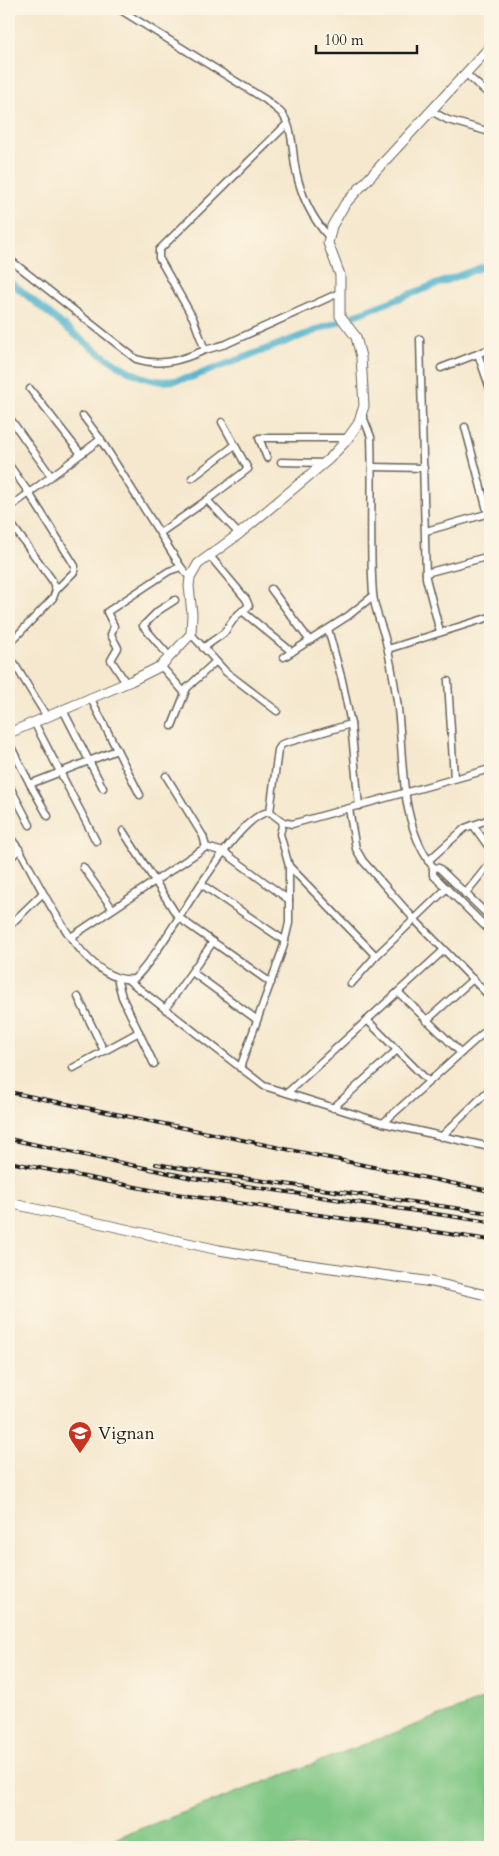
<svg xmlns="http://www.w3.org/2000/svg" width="499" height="1856" font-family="Cardo,serif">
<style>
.green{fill:#7ec683;stroke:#4d7150}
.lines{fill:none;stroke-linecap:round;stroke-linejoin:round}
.canal{stroke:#4db1cc;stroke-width:7}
.street-casing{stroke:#68635a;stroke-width:9}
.secondary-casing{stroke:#68635a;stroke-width:11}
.street{stroke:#fff;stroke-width:6}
.secondary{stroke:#fff;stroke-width:9}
.rail-casing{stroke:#1c1c1c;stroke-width:4}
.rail{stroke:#fcf5e5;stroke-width:2;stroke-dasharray:5.5;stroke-linecap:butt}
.labels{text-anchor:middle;stroke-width:4;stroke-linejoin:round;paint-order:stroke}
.poi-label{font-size:18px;fill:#1c1c1c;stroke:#fcf5e5;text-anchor:start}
</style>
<rect width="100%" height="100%" fill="#fcf5e5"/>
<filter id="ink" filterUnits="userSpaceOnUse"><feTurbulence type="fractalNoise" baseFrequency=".02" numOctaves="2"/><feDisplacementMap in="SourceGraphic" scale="10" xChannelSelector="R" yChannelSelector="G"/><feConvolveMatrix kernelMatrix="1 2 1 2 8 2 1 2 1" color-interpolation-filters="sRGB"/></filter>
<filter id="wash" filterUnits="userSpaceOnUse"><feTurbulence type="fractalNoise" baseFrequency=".0096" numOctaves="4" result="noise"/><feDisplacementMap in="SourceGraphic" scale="20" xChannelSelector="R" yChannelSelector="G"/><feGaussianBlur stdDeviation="1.12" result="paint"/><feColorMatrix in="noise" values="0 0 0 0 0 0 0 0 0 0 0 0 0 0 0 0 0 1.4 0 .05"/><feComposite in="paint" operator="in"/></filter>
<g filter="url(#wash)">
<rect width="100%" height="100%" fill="#f5e8ce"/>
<!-- green -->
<polygon class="green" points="490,1697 490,1847 92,1847"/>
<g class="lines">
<!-- canal -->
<g class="canal">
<path d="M9,281C43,307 113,373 154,380C167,383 179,380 192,377L338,322"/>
<polyline points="355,315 490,264"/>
</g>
</g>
</g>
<g filter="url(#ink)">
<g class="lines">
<!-- street casing -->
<g class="street-casing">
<g id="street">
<path d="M119,9L266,100C271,105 279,110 283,115C294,131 292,154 296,171C301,195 312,218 328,236"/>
<polyline points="466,74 485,91 490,85"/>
<polyline points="433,112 448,120 490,132"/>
<path d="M9,259L136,359C161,367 182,360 205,350L193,318L159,258V250L287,124"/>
<polyline points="420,339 426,578 440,632"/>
<polyline points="205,350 226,344 339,293"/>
<polyline points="478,354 490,389"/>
<polyline points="441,368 490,349"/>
<polyline points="30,389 81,454"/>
<path d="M362,414L371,437C373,489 369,542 373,594C374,608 381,624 385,638C390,658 394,680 397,701C405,756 397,820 433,867L439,868L490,917"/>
<polyline points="83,416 99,437 181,567 190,578"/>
<polyline points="9,417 51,476"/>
<polyline points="222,422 248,469 207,500 239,534"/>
<polyline points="465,427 488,514"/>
<polyline points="267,458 259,438 348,438"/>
<polyline points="281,462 324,463"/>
<polyline points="9,465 29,493 75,566 74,572 56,590"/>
<polyline points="372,467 424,468"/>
<polyline points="192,478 235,445"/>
<polyline points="9,508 101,439"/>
<polyline points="9,521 52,580 56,590 53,598 9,644"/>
<polyline points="426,531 490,513"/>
<polyline points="160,533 207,500"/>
<polyline points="426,573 490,556"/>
<polyline points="271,589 310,641"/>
<polyline points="242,611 292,652"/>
<polyline points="328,629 342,680 351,724 359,806"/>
<polyline points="191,634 226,672 277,711"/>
<polyline points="203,648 224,633 236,616 249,606 246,599 210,556"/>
<polyline points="388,649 490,617"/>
<polyline points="9,655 47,717"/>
<polyline points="170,657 143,626 158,611 175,600"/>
<polyline points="284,657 348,616 373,596"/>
<polyline points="161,666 184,692"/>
<polyline points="448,681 454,778"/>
<polyline points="126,683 111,660 118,648 111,635 114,626 107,612 169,571 181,567"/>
<polyline points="91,699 140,795"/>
<polyline points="63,710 103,788"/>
<polyline points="34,722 96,841"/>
<polyline points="172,726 187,688 215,662"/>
<polyline points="9,743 30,784 117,750"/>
<polyline points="166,776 203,836 206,847"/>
<polyline points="30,784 48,816"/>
<polyline points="9,785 30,825"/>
<polyline points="349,809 356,849 363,861 414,919 490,997"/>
<polyline points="270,812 278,750 282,744 351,724"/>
<polyline points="473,825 490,849"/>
<polyline points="123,831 178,917 271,983"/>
<path d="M9,836L19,849C41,885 83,986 134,979C164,953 234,812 270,812L283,822L292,824L490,769"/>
<polyline points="9,860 19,849"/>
<polyline points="428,861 465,828 490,819"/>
<polyline points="289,866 376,956 447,888"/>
<polyline points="83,867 112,908"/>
<polyline points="433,867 433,875 490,931"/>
<polyline points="201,884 285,941"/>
<polyline points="465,894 490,863"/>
<polyline points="9,926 43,893"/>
<polyline points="71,937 206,847 224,852 289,900"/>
<polyline points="192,972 256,1019"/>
<polyline points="117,978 122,997 154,1064"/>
<polyline points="128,980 264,1086 383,1123 490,1147"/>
<polyline points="351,984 376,956"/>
<polyline points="398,992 461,1053"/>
<polyline points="78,997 104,1051"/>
<polyline points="165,1009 213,942"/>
<polyline points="367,1020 397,1050"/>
<polyline points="426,1021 473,979"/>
<polyline points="73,1068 139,1032"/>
<polyline points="240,1068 283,948 289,923 289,866 280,834 283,822"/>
<polyline points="287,1093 444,950"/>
<polyline points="333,1108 397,1050 428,1081"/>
<polyline points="383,1123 490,1027"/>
<polyline points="441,1137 490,1089"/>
</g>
</g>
<!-- secondary casing -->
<g class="secondary-casing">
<g id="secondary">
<polyline points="9,733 131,681 161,666 191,634 192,614 189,586 190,578 198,564 239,534 329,459 345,442 358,424 364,406 361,357 356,337 340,316 340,275 328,243 332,226 345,204 490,47"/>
<polyline points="9,1203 219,1250 296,1263 432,1282 490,1296"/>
</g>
</g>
<!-- street -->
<use href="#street" class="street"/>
<!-- secondary -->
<use href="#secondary" class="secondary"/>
<!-- rail casing -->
<g class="rail-casing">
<g id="rail">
<polyline points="9,1092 490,1191"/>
<polyline points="9,1139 192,1178 490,1222"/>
<polyline points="9,1162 156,1191 490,1240"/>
<polyline points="156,1164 229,1176 490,1213"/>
</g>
</g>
<!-- rail -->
<use href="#rail" class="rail"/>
</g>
</g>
<!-- icons -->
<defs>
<g id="university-pin" transform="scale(1.25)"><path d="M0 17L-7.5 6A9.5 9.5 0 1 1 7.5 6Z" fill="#c8321e" stroke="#fcf5e5"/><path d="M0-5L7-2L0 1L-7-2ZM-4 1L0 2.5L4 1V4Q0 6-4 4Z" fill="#fff"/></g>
</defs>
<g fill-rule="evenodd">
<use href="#university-pin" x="80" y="1433"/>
</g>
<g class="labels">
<!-- poi labels -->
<g class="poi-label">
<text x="98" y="1439">Vignan</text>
</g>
</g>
<!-- margin -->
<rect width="499" height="1856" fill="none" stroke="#fcf5e5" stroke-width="30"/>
<!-- scale -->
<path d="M316 45v8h101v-8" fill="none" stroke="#1c1c1c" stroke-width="2.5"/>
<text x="324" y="45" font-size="15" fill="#1c1c1c" stroke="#fcf5e5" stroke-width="4" paint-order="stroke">100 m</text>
</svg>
